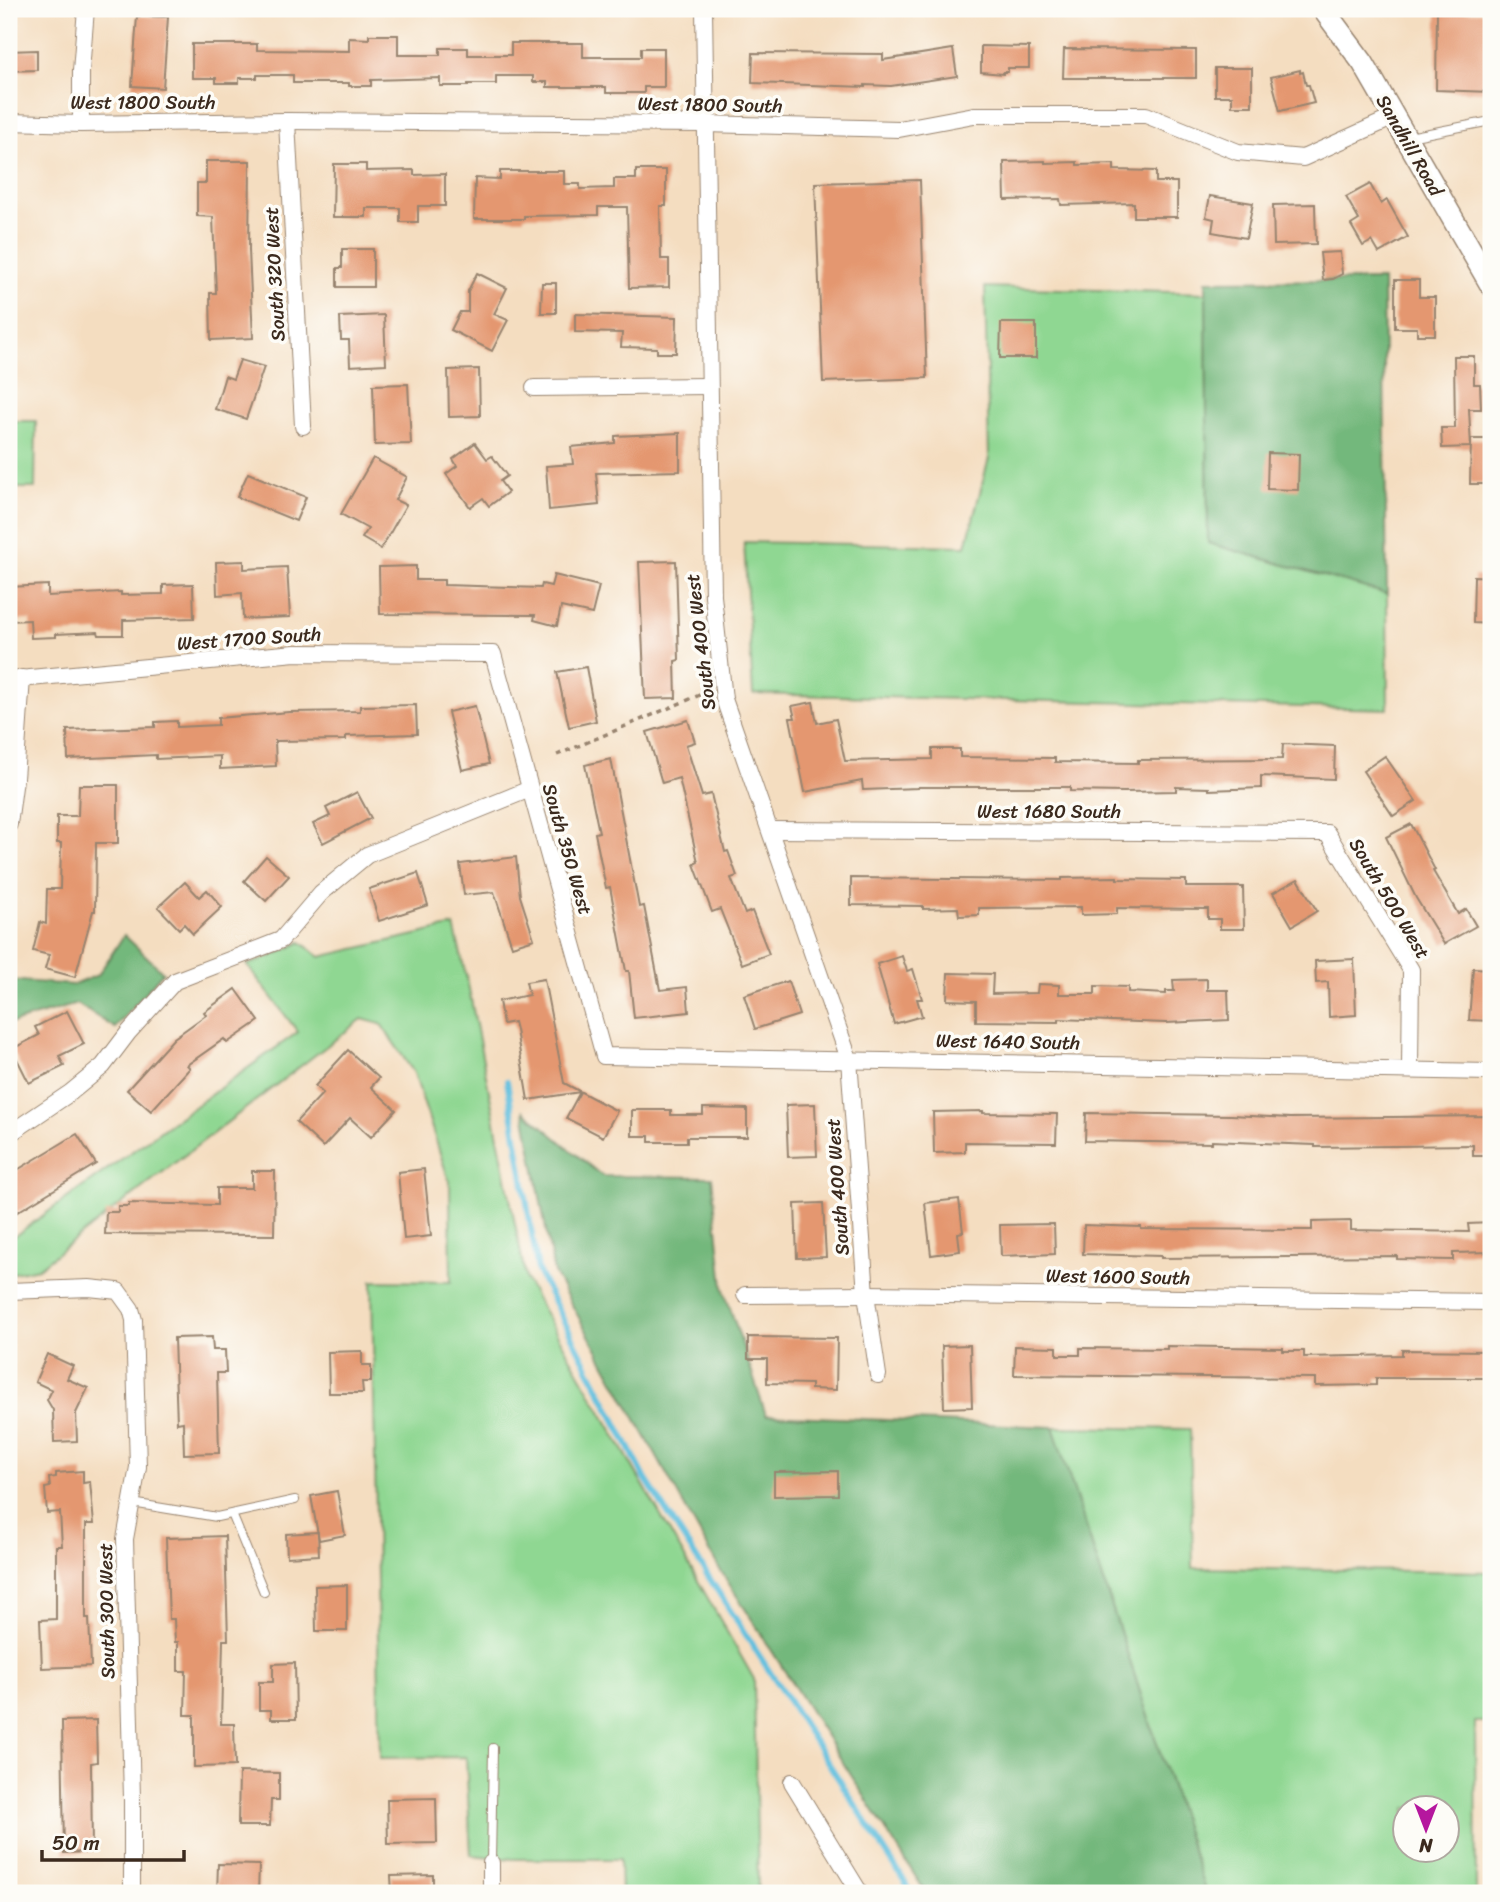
<svg xmlns="http://www.w3.org/2000/svg" width="1500" height="1902" font-family="Sriracha,sans-serif">
<style>
.green{fill:#8fd792;stroke:#658058;stroke-width:2;fill-rule:evenodd}
.forest{fill:#73b87c;stroke:#57714d;stroke-width:2}
.lines{fill:none;stroke-linecap:round;stroke-linejoin:round}
.stream{stroke:#60bfde;stroke-width:6}
.building{fill:#e49770}
.service-casing{stroke:#98846f;stroke-width:10}
.minor-casing{stroke:#98846f;stroke-width:18}
.tertiary-casing{stroke:#98846f;stroke-width:24}
.path{stroke:#98846f;stroke-width:3.5;stroke-dasharray:5 5;stroke-linecap:butt}
.service{stroke:#fff;stroke-width:8}
.minor{stroke:#fff;stroke-width:16}
.tertiary{stroke:#fff;stroke-width:21}
.labels{text-anchor:middle;stroke-width:7;stroke-linejoin:round;paint-order:stroke}
.street-label{font-size:19px;fill:#3b2a1e;stroke:#fdfcf7}
</style>
<rect width="100%" height="100%" fill="#fdfcf7"/>
<filter id="ink" filterUnits="userSpaceOnUse"><feTurbulence type="fractalNoise" baseFrequency=".0143" numOctaves="2"/><feDisplacementMap in="SourceGraphic" scale="14" xChannelSelector="R" yChannelSelector="G"/><feConvolveMatrix kernelMatrix="1 2 1 2 8 2 1 2 1" color-interpolation-filters="sRGB"/></filter>
<filter id="wash" filterUnits="userSpaceOnUse"><feTurbulence type="fractalNoise" baseFrequency=".00686" numOctaves="4" result="noise"/><feDisplacementMap in="SourceGraphic" scale="28" xChannelSelector="R" yChannelSelector="G"/><feGaussianBlur stdDeviation="1.57" result="paint"/><feColorMatrix in="noise" values="0 0 0 0 0 0 0 0 0 0 0 0 0 0 0 0 0 1.4 0 .05"/><feComposite in="paint" operator="in"/></filter>
<g filter="url(#wash)">
<rect width="100%" height="100%" fill="#f4ddc0"/>
<!-- green -->
<g class="green">
<polygon points="985,287 1206,293 1208,543 1387,594 1388,709 753,694 744,542 966,546 989,458"/>
<polygon points="9,421 36,421 35,488 9,488"/>
<polygon points="454,926 468,984 526,1280 754,1679 758,1893 621,1893 620,1859 513,1859 471,1855 466,1757 380,1758 372,1281 451,1282 450,1184 414,1073 381,1024 362,1019 38,1268 9,1274 9,1240 298,1032 247,965 270,957 301,942 320,957"/>
<path d="M1053,1427L1190,1429L1193,1568L1491,1572V1722H1475L1476,1893H1206ZM1406,1808H1448V1850H1406Z"/>
</g>
<!-- forest -->
<g class="forest">
<polygon points="1383,280 1387,594 1208,543 1206,281"/>
<polygon points="124,935 163,972 115,1028 77,1004 9,1024 9,980 73,985 98,975"/>
<polygon points="524,1111 602,1176 712,1177 723,1287 766,1415 1053,1427 1206,1893 926,1893 719,1568 554,1273"/>
</g>
<g class="lines">
<!-- stream -->
<polyline class="stream" points="507,1081 538,1271 645,1478 912,1893"/>
</g>
<g id="blocks">
<!-- building -->
<g class="building">
<polygon points="1437,11 1491,12 1491,92 1436,90"/>
<polygon points="137,16 168,17 163,88 132,86"/>
<polygon points="369,35 398,35 398,55 440,55 440,48 468,48 468,55 511,55 511,43 583,43 583,57 641,57 641,48 664,48 664,87 644,87 644,93 606,93 606,87 547,87 547,82 533,82 533,76 496,76 496,84 468,84 468,86 440,86 440,78 371,80 371,86 349,86 349,83 293,83 293,75 257,75 257,78 239,78 239,83 216,83 216,78 192,78 192,44 257,44 257,50 349,51 349,38 369,39"/>
<polygon points="981,46 1029,47 1029,68 1008,68 1008,72 1003,72 1003,74 981,72"/>
<polygon points="953,49 957,76 891,86 865,85 865,87 752,83 753,53 883,54 883,60"/>
<polygon points="1064,49 1196,50 1196,78 1063,78"/>
<polygon points="37,50 37,70 9,71 9,51"/>
<polygon points="1215,68 1252,68 1252,106 1232,106 1232,96 1215,96"/>
<polygon points="1300,70 1300,73 1303,72 1306,85 1309,85 1314,103 1280,111 1271,77"/>
<polygon points="206,161 250,161 249,250 253,338 211,340 210,293 216,293 213,217 197,216 197,183 206,183"/>
<polygon points="1045,161 1045,163 1077,162 1077,165 1114,164 1114,170 1156,171 1156,182 1177,182 1177,217 1134,217 1134,203 1061,205 1060,199 1005,200 1004,162"/>
<polygon points="334,164 366,164 366,171 414,170 414,175 445,174 445,206 418,206 418,222 400,222 400,208 366,208 366,217 333,217"/>
<polygon points="636,170 666,170 666,206 660,206 661,259 669,259 669,287 629,288 627,207 598,207 598,215 524,216 524,219 474,219 475,178 500,179 500,171 564,171 564,184 580,184 580,189 614,188 614,179 636,179"/>
<polygon points="920,180 927,378 823,382 815,183"/>
<polygon points="1370,184 1381,204 1387,200 1408,237 1379,253 1372,241 1363,246 1351,225 1359,220 1346,197"/>
<polygon points="1210,196 1253,203 1246,238 1212,232 1214,219 1206,217"/>
<polygon points="1315,204 1316,244 1274,245 1273,205"/>
<polygon points="342,249 373,249 373,287 337,287 337,268 342,268"/>
<polygon points="1340,252 1342,274 1333,279 1323,280 1320,253"/>
<polygon points="477,273 507,288 494,314 508,320 492,351 451,330 460,312 468,312 468,291"/>
<polygon points="1395,280 1419,280 1419,297 1435,297 1435,335 1417,335 1417,328 1395,328"/>
<polygon points="542,283 556,283 556,313 541,313"/>
<polygon points="575,314 677,317 676,353 657,353 657,348 621,347 622,333 575,332"/>
<polygon points="384,315 386,364 350,366 349,340 341,340 340,317"/>
<polygon points="1001,323 1036,323 1036,358 1000,358"/>
<polygon points="1454,356 1474,356 1474,384 1480,384 1481,409 1469,409 1471,447 1442,448 1441,428 1455,428"/>
<polygon points="240,360 264,367 246,419 215,409 225,376 233,379"/>
<polygon points="479,369 480,416 449,417 448,370"/>
<polygon points="408,384 411,444 375,445 373,385"/>
<polygon points="680,433 680,471 596,473 599,505 549,510 546,466 573,464 571,447 615,443 615,436"/>
<polygon points="1471,439 1491,439 1491,484 1470,484"/>
<polygon points="475,443 487,459 492,456 507,476 500,481 508,492 489,506 483,498 470,507 446,474 457,466 453,459"/>
<polygon points="1268,453 1299,454 1298,490 1267,489"/>
<polygon points="373,458 407,477 395,500 406,505 381,549 362,538 368,529 341,514"/>
<polygon points="248,473 306,497 296,521 237,497"/>
<polygon points="244,561 244,569 287,567 290,617 243,619 242,593 217,595 216,562"/>
<polygon points="676,561 679,660 675,661 676,698 645,699 639,562"/>
<polygon points="416,566 416,580 444,580 444,585 541,588 542,584 551,586 554,575 599,586 592,614 561,607 557,626 534,620 535,615 380,614 379,567"/>
<polygon points="1474,576 1491,577 1491,624 1473,623"/>
<polygon points="193,584 194,618 123,620 123,635 99,635 98,632 56,634 56,637 31,638 30,620 9,621 9,587 48,585 48,596 121,592 121,595 163,594 163,585"/>
<polygon points="586,667 596,721 569,727 557,672"/>
<polygon points="813,702 817,723 836,719 845,761 932,759 932,749 960,749 960,757 1055,758 1055,762 1138,763 1138,760 1282,759 1283,744 1335,746 1334,779 1261,776 1261,788 1209,790 1209,788 1176,787 1176,791 1124,792 1070,791 1070,787 918,787 918,788 863,790 862,781 805,792 790,718 795,718 792,706"/>
<polygon points="416,705 417,734 346,736 346,740 275,741 276,766 220,769 220,756 156,759 156,755 68,759 67,730 155,727 155,722 177,721 177,727 218,725 218,718 289,712 360,711 360,706"/>
<polygon points="475,706 489,764 462,770 448,712"/>
<polygon points="688,720 695,742 686,745 702,796 711,794 725,852 728,851 737,876 731,878 745,914 752,911 769,954 742,964 720,909 712,912 694,864 698,862 679,778 662,783 647,732"/>
<polygon points="1385,756 1416,801 1393,816 1363,771"/>
<polygon points="611,759 639,907 644,906 660,990 687,987 689,1012 634,1018 629,971 626,971 610,887 606,888 595,833 599,832 585,765"/>
<polygon points="79,785 118,785 118,843 96,843 95,911 93,911 75,977 45,969 49,955 33,951 40,922 46,924 47,889 60,889 61,843 57,843 57,816 78,816"/>
<polygon points="357,792 371,818 323,843 313,824 330,816 326,808"/>
<polygon points="1411,824 1435,870 1433,871 1458,914 1466,909 1476,926 1444,944 1416,898 1386,837"/>
<polygon points="266,856 289,876 266,901 244,881"/>
<polygon points="516,857 520,896 534,939 512,946 494,892 464,895 460,864"/>
<polygon points="418,873 428,905 379,921 369,889"/>
<polygon points="1117,877 1117,879 1186,880 1186,887 1243,887 1244,929 1220,929 1220,919 1208,919 1208,909 1117,908 1117,914 1081,915 1081,907 979,908 979,915 959,916 958,908 923,909 923,906 851,905 851,878 1062,880 1062,878"/>
<polygon points="1298,879 1317,911 1292,926 1273,893"/>
<polygon points="185,882 199,897 207,890 222,907 193,934 184,924 179,929 158,907"/>
<polygon points="902,956 907,971 913,969 922,999 917,999 922,1016 894,1024 877,964"/>
<polygon points="1354,959 1356,1015 1329,1017 1328,982 1316,983 1315,961"/>
<polygon points="1473,968 1491,969 1491,1021 1469,1020"/>
<polygon points="948,973 993,974 992,994 1037,993 1038,984 1059,985 1059,994 1095,994 1095,986 1128,987 1128,992 1166,994 1166,991 1174,991 1173,980 1207,979 1207,990 1228,990 1229,1020 1166,1023 1059,1019 1059,1022 976,1021 976,1001 947,1000"/>
<polygon points="544,979 564,1083 617,1111 603,1137 566,1118 580,1092 528,1100 516,1030 514,1022 503,1024 499,1001 529,995 526,982"/>
<polygon points="788,981 799,1015 755,1029 744,995"/>
<polygon points="236,989 259,1021 227,1043 224,1039 187,1065 190,1068 151,1111 127,1090 174,1038 206,1015 204,1012"/>
<polygon points="67,1011 84,1044 59,1056 64,1066 29,1083 12,1049 39,1035 35,1027"/>
<polygon points="348,1050 379,1078 371,1087 396,1110 371,1137 350,1118 323,1147 296,1122 323,1093 315,1086"/>
<polygon points="815,1104 817,1156 788,1157 786,1105"/>
<polygon points="703,1108 747,1109 747,1137 687,1137 687,1142 649,1142 649,1136 632,1136 632,1110 671,1110 671,1115 703,1115"/>
<polygon points="983,1111 983,1113 1057,1114 1056,1143 965,1142 965,1152 934,1153 933,1112"/>
<polygon points="1086,1113 1231,1115 1290,1118 1491,1116 1491,1156 1473,1156 1473,1145 1315,1147 1315,1145 1212,1141 1212,1143 1085,1141"/>
<polygon points="77,1134 96,1164 9,1217 9,1175"/>
<polygon points="424,1169 431,1236 404,1239 398,1172"/>
<polygon points="252,1171 275,1171 274,1235 105,1234 106,1212 118,1212 118,1206 129,1206 129,1203 217,1205 217,1188 252,1188"/>
<polygon points="959,1199 963,1232 958,1233 960,1251 931,1255 925,1203"/>
<polygon points="823,1203 826,1257 797,1258 795,1204"/>
<polygon points="1351,1221 1351,1230 1469,1232 1468,1224 1491,1223 1491,1252 1453,1253 1453,1260 1397,1259 1397,1256 1161,1258 1161,1256 1083,1254 1084,1225 1141,1227 1141,1229 1312,1230 1312,1222"/>
<polygon points="1054,1224 1055,1254 1001,1256 1000,1225"/>
<polygon points="212,1337 213,1350 225,1350 226,1373 217,1373 219,1453 184,1454 183,1422 177,1423 174,1338"/>
<polygon points="748,1337 837,1338 836,1390 811,1389 811,1384 767,1383 767,1359 748,1359"/>
<polygon points="970,1345 972,1407 944,1408 942,1346"/>
<polygon points="1015,1346 1057,1347 1057,1355 1080,1355 1080,1348 1167,1349 1167,1346 1283,1348 1283,1351 1304,1351 1304,1357 1402,1355 1402,1350 1491,1351 1491,1378 1376,1378 1376,1385 1315,1386 1315,1378 1014,1375"/>
<polygon points="362,1351 362,1365 371,1365 371,1382 362,1382 363,1393 329,1393 328,1352"/>
<polygon points="47,1354 73,1366 67,1379 88,1388 76,1413 77,1441 54,1442 53,1410 47,1400 52,1390 35,1382"/>
<polygon points="83,1471 83,1483 90,1482 94,1524 86,1524 86,1618 89,1618 91,1666 42,1668 40,1620 56,1619 56,1546 62,1546 60,1512 47,1513 45,1488 50,1487 49,1478 56,1477 56,1473"/>
<polygon points="838,1471 838,1495 774,1496 774,1472"/>
<polygon points="337,1491 345,1535 319,1540 311,1496"/>
<polygon points="318,1532 319,1555 287,1557 286,1534"/>
<polygon points="225,1536 228,1640 223,1640 221,1724 234,1724 235,1766 194,1767 194,1715 185,1715 186,1671 178,1671 178,1642 175,1642 174,1619 169,1619 166,1538"/>
<polygon points="347,1585 347,1631 316,1631 315,1586"/>
<polygon points="295,1663 296,1719 271,1719 271,1710 259,1710 259,1682 273,1682 273,1664"/>
<polygon points="96,1720 97,1762 91,1763 92,1852 64,1853 62,1721"/>
<polygon points="239,1772 279,1773 279,1800 271,1800 270,1826 238,1826"/>
<polygon points="436,1798 437,1843 388,1844 387,1799"/>
<polygon points="218,1864 259,1865 258,1893 217,1893"/>
<polygon points="433,1875 433,1893 392,1893 391,1876"/>
</g>
</g>
</g>
<g filter="url(#ink)">
<use href="#blocks" fill-opacity="0" stroke="#98846f" stroke-width="2"/>
<g class="lines">
<!-- service casing -->
<g class="service-casing">
<g id="service">
<polyline points="1409,137 1491,121"/>
<polyline points="132,1503 217,1517 295,1500"/>
<polyline points="232,1514 264,1592"/>
<polyline points="491,1863 493,1748"/>
</g>
</g>
<!-- minor casing -->
<g class="minor-casing">
<g id="minor">
<polyline points="704,9 713,596 724,699 849,1059 866,1294 878,1375"/>
<polyline points="287,121 303,426"/>
<polyline points="9,122 81,124 287,121 704,124 899,129 974,115 1146,115 1238,152 1303,158 1394,117"/>
<polyline points="81,124 81,71 86,9"/>
<polyline points="534,388 708,386"/>
<polyline points="9,680 295,653 493,654 604,1056 1491,1072"/>
<polyline points="9,824 15,779 22,678"/>
<polyline points="770,830 1327,833 1411,970 1410,1069"/>
<polyline points="9,1134 70,1093 103,1066 128,1033 175,981 281,940 321,893 367,855 530,789"/>
<polyline points="9,1291 89,1288 118,1291 131,1309 134,1320 138,1467 125,1539 132,1798 132,1893"/>
<polyline points="745,1295 866,1294 1491,1302"/>
<polyline points="792,1782 860,1893"/>
<polyline points="491,1863 491,1893"/>
</g>
</g>
<!-- tertiary casing -->
<g class="tertiary-casing">
<polyline id="tertiary" points="1323,9 1363,63 1491,285"/>
</g>
<!-- path -->
<polyline class="path" points="557,755 707,692"/>
<!-- service -->
<use href="#service" class="service"/>
<!-- minor -->
<use href="#minor" class="minor"/>
<!-- tertiary -->
<use href="#tertiary" class="tertiary"/>
</g>
</g>
<g class="labels">
<!-- street labels -->
<g class="street-label">
<text x="143" y="109">West 1800 South</text>
<text transform="translate(710 104) rotate(1)" y="7">West 1800 South</text>
<text transform="translate(1410 145) rotate(60)" y="7">Sandhill Road</text>
<text transform="translate(274 274) rotate(-93)" y="7">South 320 West</text>
<text transform="translate(249 638) rotate(-4)" y="7">West 1700 South</text>
<text transform="translate(700 642) rotate(-97)" y="7">South 400 West</text>
<text x="1049" y="818">West 1680 South</text>
<text transform="translate(568 849) rotate(74)" y="7">South 350 West</text>
<text transform="translate(1390 898) rotate(59)" y="7">South 500 West</text>
<text transform="translate(1008 1041) rotate(1)" y="7">West 1640 South</text>
<text transform="translate(837 1187) rotate(-94)" y="7">South 400 West</text>
<text transform="translate(1118 1276) rotate(1)" y="7">West 1600 South</text>
<text transform="translate(106 1611) rotate(-91)" y="7">South 300 West</text>
</g>
</g>
<!-- margin -->
<rect width="1500" height="1902" fill="none" stroke="#fdfcf7" stroke-width="35"/>
<!-- north arrow -->
<g transform="translate(1426 1829) rotate(180)"><circle r="33" fill="#fdfcf7" stroke="#afa8a0" stroke-width="2"/>
<path d="M0-5L12 26L0 18L-12 26Z" fill="#b5179e"/>
<text y="-10" font-size="19" font-weight="bold" text-anchor="middle" fill="#3b2a1e">N</text>
</g>
<!-- scale -->
<path d="M42 1850v10h142v-10" fill="none" stroke="#3b2a1e" stroke-width="3.5"/>
<text x="52" y="1850" font-size="21" fill="#3b2a1e" stroke="#fdfcf7" stroke-width="5" paint-order="stroke">50 m</text>
</svg>
